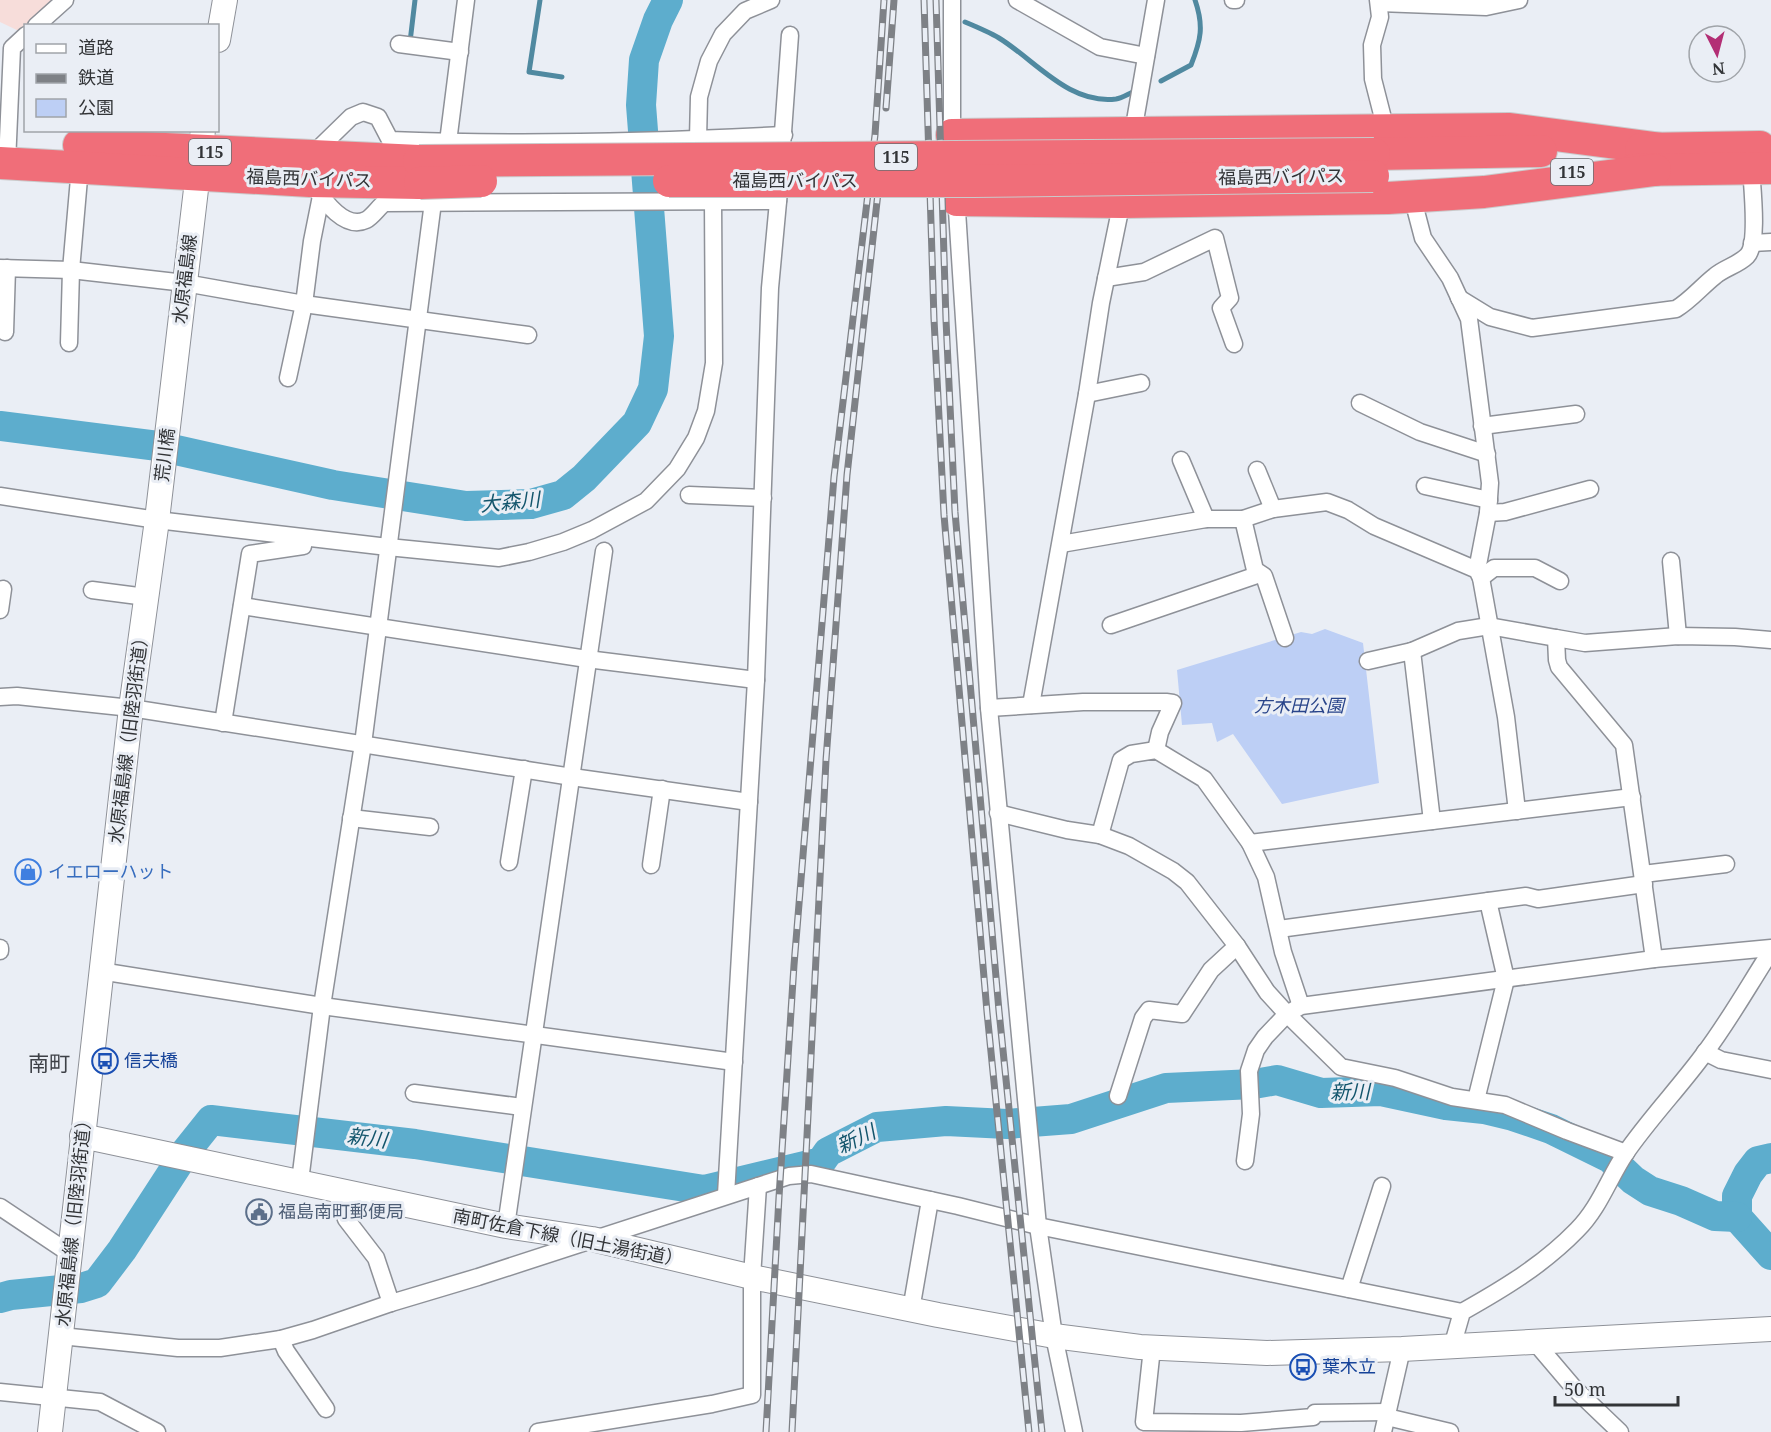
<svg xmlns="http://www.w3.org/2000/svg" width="1771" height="1432" font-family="'Noto Serif','Noto Sans JP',serif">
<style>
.industrial{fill:#f7ddda}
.green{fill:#bdcff5}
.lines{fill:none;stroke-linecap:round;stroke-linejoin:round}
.stream{stroke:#5089a0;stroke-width:5}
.river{stroke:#5dadcd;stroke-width:30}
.street-casing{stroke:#8e9198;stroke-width:19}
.secondary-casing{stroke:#8e9198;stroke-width:26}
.highway-casing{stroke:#cacacb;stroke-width:34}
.street{stroke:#fff;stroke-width:16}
.secondary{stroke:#fff;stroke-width:24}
.highway{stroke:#f06e79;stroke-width:32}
.rail-casing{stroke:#7e8186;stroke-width:7}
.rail{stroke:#eaeef5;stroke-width:4.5;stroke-dasharray:14;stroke-linecap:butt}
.highway-bridge-casing{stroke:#cacacb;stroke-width:34;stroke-linecap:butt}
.highway-bridge{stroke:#f06e79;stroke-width:32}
.labels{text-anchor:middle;stroke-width:6;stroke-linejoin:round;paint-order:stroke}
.shield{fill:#eaeef5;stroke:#696c70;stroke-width:1.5}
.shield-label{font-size:16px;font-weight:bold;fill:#323437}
.street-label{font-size:18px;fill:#323437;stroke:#eaeef5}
.park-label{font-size:18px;font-style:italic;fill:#28448a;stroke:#eaeef5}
.shop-label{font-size:18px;fill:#366cbe;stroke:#eaeef5;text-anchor:start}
.transit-label{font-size:18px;fill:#164399;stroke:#eaeef5;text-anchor:start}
.service-label{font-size:18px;fill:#4e5e75;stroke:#eaeef5;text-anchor:start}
.water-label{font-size:20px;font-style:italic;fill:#13556c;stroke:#eaeef5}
.quarter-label{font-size:21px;fill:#3e4147;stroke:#eaeef5}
</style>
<rect width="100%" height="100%" fill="#eaeef5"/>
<!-- industrial -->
<polygon class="industrial" points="0,0 58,0 28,25 26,26 21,32 0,22"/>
<!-- green -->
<polygon class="green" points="1325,629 1363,643 1379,783 1282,804 1233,734 1217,742 1212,723 1182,725 1177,670 1301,632 1312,634"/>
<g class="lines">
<!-- stream -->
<g class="stream">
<polyline points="540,0 529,72 562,77"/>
<path d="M965,22C977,27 989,32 999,38C1035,60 1069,105 1116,99C1122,98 1128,94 1133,92"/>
<polyline points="410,42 415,0"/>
<path d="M1161,81L1191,65C1201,40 1204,26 1195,0"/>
</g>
<!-- river -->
<g class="river">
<polyline points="0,426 158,446 333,485 466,506 531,504 563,495 584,478 637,423 653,389 659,336 641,105 644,60 658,20 668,0"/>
<polyline points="1737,1217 1737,1196 1748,1174 1758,1161 1771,1158"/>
<polyline points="1737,1217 1771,1255"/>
<polyline points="0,1298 11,1295 81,1288 97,1283 122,1250 187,1150 211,1120 415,1144 704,1190 821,1162 828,1152 877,1127 946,1121 1007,1124 1071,1119 1166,1088 1254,1084 1277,1080 1321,1093 1381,1091 1446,1105 1484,1109 1513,1116 1551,1129 1610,1158 1633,1180 1650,1191 1681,1201 1715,1216 1737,1217"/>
</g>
<!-- street casing -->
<g class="street-casing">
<g id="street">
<polyline points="1017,0 1100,47 1146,56"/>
<polyline points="1233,0 1236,0"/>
<polyline points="1378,0 1380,17 1372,45 1373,79 1386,130"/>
<polyline points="1379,3 1486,7 1519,0"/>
<polyline points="36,26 65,0"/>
<polyline points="399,44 460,52"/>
<polyline points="1132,138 1156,0"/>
<polyline points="698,139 699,97 709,61 723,34 745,11 771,0"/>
<polyline points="952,140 952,0"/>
<polyline points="448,142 466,0"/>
<polyline points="782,146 790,35"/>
<path d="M312,155L351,117L363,112L378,117L390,140C521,145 652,142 784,135"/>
<polyline points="7,163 12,48 26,35"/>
<path d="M310,181C321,196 343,231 366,220C372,217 378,208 384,203L778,201"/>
<polyline points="956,195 989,708 1038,1226 1054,1336 1074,1432"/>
<polyline points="1412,196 1423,238 1450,278 1469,319 1490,483 1488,513 1477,570"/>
<polyline points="1752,243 1771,242"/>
<polyline points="0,268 71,270 185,283 304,304 528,335"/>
<polyline points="1106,278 1144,272 1215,238 1230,298 1221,308 1234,344"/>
<path d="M1459,298L1490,317L1532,328L1676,309C1691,300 1701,287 1715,276C1724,268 1738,265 1747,256C1759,244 1752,187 1751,168"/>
<polyline points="5,332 7,268"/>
<polyline points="69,343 71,270 80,167"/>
<polyline points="288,378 304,304 312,241 321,196"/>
<polyline points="1087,394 1141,383"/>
<polyline points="1360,403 1420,432 1487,454"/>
<polyline points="1482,426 1576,414"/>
<polyline points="1181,460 1206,519"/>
<polyline points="1257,470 1273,509"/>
<polyline points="1425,486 1489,500"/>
<polyline points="689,495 763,498"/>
<polyline points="0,496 157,520 388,547 499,558 529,552 563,542 592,530 646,501 677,469 696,438 706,411 714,363 713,200"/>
<polyline points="1488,513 1505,512 1590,489"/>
<polyline points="1243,519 1255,570 1264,576 1285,638"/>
<polyline points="1061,544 1206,519 1243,519 1273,509 1327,502 1348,510 1374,526 1477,570 1481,578 1506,717 1517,811"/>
<polyline points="1671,561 1678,636"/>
<polyline points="1481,578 1494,568 1535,568 1560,581"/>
<polyline points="92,590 146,597"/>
<polyline points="242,606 587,659 756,680"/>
<polyline points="0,610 3,589"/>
<polyline points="1111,625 1260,574"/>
<polyline points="1556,638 1585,643 1678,636 1735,637 1771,640"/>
<polyline points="1412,651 1432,821"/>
<polyline points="1368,661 1412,651 1458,631 1489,626 1556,638 1557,660 1559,667 1624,745 1654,959"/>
<polyline points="0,697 17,696 131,708 572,777 749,802"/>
<polyline points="1031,705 1087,394 1101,303 1123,196"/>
<polyline points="989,708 1083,702 1166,702 1173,703 1160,732 1156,750"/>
<polyline points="223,723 250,554 303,546 304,538"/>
<polyline points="998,813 1067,830 1100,835 1129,846 1173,871 1187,882 1237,946 1267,992 1287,1014 1301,1006 1654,959 1771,948"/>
<polyline points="351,818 430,827"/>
<polyline points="1100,835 1121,760 1131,754 1156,750 1204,779 1250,843 1266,877 1283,952 1301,1006"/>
<polyline points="1250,843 1632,797"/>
<polyline points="509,862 524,769"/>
<polyline points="651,865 662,789"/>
<polyline points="1643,874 1726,864"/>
<polyline points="1279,929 1526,896 1538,899 1644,884"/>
<polyline points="0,948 0,951"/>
<polyline points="100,971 322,1006 734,1062"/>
<polyline points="1705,1052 1721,1060 1771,1070"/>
<polyline points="414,1093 522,1107"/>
<polyline points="1118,1096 1143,1018 1149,1010 1182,1014 1211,970 1237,946"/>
<polyline points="1476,1100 1506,979 1488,901"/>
<polyline points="1245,1161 1251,1114 1249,1071 1256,1050 1265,1037 1287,1014 1341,1067 1395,1078 1452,1097 1505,1105 1567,1131 1626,1153"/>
<polyline points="300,1181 322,1006 363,744 433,202"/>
<polyline points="758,1186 789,1176 811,1174 958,1206 1038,1226 1462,1312"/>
<polyline points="335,1189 346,1219 376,1258 391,1303"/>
<polyline points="726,1195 756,680 770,288 779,191"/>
<polyline points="0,1207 69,1253"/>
<polyline points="506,1226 604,551"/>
<polyline points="1349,1289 1382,1186"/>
<polyline points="911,1310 930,1200"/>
<polyline points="61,1336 178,1348 220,1348 281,1339 313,1330 391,1303 478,1277 758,1186 752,1277 752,1395 712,1404 538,1432"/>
<polyline points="281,1339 286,1351 326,1409"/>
<polyline points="1534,1341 1574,1388 1620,1432"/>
<path d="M1452,1347L1462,1312C1503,1289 1543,1265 1577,1230C1599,1208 1608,1180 1625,1154C1649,1119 1679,1088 1704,1054C1729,1021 1749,985 1771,951"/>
<polyline points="1152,1348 1144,1422 1241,1423 1313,1417 1315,1413 1387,1412"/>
<polyline points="0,1392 100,1402 157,1432"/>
<polyline points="1387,1417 1450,1432"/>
<polyline points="1383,1432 1402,1349"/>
</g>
</g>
<!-- secondary casing -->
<g class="secondary-casing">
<g id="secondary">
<polyline points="218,40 225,0"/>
<polyline points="82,1136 506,1226 592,1239 752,1277 938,1315 1054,1336 1140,1347 1267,1353 1402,1349 1771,1329"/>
<polyline points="50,1432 131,708 157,520 203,130"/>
</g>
</g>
<!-- highway casing -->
<g class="highway-casing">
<g id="highway">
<polyline points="952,135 1510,129 1662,149"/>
<polyline points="79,145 419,161"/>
<polyline points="1641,149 1760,147"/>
<polyline points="1374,154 1541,151"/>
<polyline points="0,163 310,181 420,183"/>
<polyline points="1634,170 1771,168"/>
<polyline points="957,200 1122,202 1388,198 1484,192 1655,170"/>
</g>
</g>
<!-- street -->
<use href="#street" class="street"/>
<!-- secondary -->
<use href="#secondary" class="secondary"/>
<!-- highway -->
<use href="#highway" class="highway"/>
<!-- rail casing -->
<g class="rail-casing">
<g id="rail">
<polyline points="924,0 934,319 944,515 987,1012 1029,1432"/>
<polyline points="936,0 946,320 955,512 999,1011 1042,1432"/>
<polyline points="886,108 894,0"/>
<polyline points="766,1432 779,1197 794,965 834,477 875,135 884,0"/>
<polyline points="792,1432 826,760 847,475 883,147"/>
</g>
</g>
<!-- rail -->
<use href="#rail" class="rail"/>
<!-- highway-bridge casing -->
<g class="highway-bridge-casing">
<g id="highway-bridge">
<polyline points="419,161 1374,154"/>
<polyline points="669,181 973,181 1373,176"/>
<polyline points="420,183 481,181"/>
</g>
</g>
<!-- highway-bridge -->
<use href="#highway-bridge" class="highway-bridge"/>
</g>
<!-- icons -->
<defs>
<g id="shop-ring" transform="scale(1.35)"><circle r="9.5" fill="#eaeef5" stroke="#3f7fe0" stroke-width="1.5"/><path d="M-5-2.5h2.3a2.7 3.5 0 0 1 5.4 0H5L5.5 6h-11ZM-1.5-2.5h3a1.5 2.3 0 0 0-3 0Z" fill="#3f7fe0"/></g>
<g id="bus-ring" transform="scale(1.35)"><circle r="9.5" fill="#eaeef5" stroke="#1a4fb4" stroke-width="1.5"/><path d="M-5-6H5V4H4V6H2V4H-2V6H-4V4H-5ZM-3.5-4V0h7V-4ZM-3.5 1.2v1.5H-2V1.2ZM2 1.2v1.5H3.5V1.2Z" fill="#1a4fb4"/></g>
<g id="civic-ring" transform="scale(1.35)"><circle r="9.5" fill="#eaeef5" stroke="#5c6f8a" stroke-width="1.5"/><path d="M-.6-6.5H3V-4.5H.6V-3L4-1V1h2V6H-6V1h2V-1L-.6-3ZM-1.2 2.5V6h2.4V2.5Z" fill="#5c6f8a"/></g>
</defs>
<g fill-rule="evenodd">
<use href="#shop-ring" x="28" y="872"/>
<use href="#bus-ring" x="105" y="1061"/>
<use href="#civic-ring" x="259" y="1212"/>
<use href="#bus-ring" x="1303" y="1367"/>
</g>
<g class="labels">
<!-- shield labels -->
<g class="shield">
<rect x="189" y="139" width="42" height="26" rx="4.5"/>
<rect x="875" y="144" width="42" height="26" rx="4.5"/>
<rect x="1551" y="159" width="42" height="26" rx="4.5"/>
</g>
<g class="shield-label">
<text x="210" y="158">115</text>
<text x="896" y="163">115</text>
<text x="1572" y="178">115</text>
</g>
<!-- street labels -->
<g class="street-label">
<text transform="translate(1281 177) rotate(-1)" y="6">福島西バイパス</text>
<text transform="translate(309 179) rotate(2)" y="6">福島西バイパス</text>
<text x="795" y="187">福島西バイパス</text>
<text transform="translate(185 279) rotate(-83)" y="6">水原福島線</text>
<text transform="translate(165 455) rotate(-83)" y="6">荒川橋</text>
<text transform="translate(129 736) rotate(-83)" y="6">水原福島線（旧陸羽街道）</text>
<text transform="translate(74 1219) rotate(-84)" y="6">水原福島線（旧陸羽街道）</text>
<text transform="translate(568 1238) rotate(11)" y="6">南町佐倉下線（旧土湯街道）</text>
</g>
<!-- park labels -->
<g class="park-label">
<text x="1299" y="712">方木田公園</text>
</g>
<!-- shop labels -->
<g class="shop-label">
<text x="48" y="878">イエローハット</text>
</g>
<!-- transit labels -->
<g class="transit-label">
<text x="124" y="1067">信夫橋</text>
<text x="1322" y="1373">葉木立</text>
</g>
<!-- service labels -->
<g class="service-label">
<text x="278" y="1218">福島南町郵便局</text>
</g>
<!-- water labels -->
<g class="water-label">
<text transform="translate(510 502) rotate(-5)" y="7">大森川</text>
<text transform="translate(1350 1092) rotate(-1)" y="7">新川</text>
<text transform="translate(367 1138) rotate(7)" y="7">新川</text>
<text transform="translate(856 1139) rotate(-25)" y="7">新川</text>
</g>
<!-- quarter labels -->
<g class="quarter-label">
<text x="49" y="1071">南町</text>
</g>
</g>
<!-- legend -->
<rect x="24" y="24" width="195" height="108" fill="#eaeef5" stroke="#a0a4a9" stroke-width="1.5"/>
<rect x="36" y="44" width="30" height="9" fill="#ffffff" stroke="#a0a4a9" stroke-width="1.5"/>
<text x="78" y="54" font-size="18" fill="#323437">道路</text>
<rect x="36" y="74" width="30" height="9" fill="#7e8186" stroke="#a0a4a9" stroke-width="1.5"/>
<text x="78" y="84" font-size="18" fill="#323437">鉄道</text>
<rect x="36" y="99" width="30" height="18" fill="#bdcff5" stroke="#a0a4a9" stroke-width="1.5"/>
<text x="78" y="114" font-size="18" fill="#323437">公園</text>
<!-- north arrow -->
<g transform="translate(1717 54) rotate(174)"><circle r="28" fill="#eaeef5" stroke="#a0a4a9" stroke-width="1.5"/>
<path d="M0-4.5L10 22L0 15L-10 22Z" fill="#b32f75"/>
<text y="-9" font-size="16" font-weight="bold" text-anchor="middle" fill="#323437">N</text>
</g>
<!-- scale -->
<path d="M1555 1396v9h123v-9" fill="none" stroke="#323437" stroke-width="3"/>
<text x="1564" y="1396" font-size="18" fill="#323437" stroke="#eaeef5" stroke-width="4.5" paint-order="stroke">50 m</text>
</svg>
